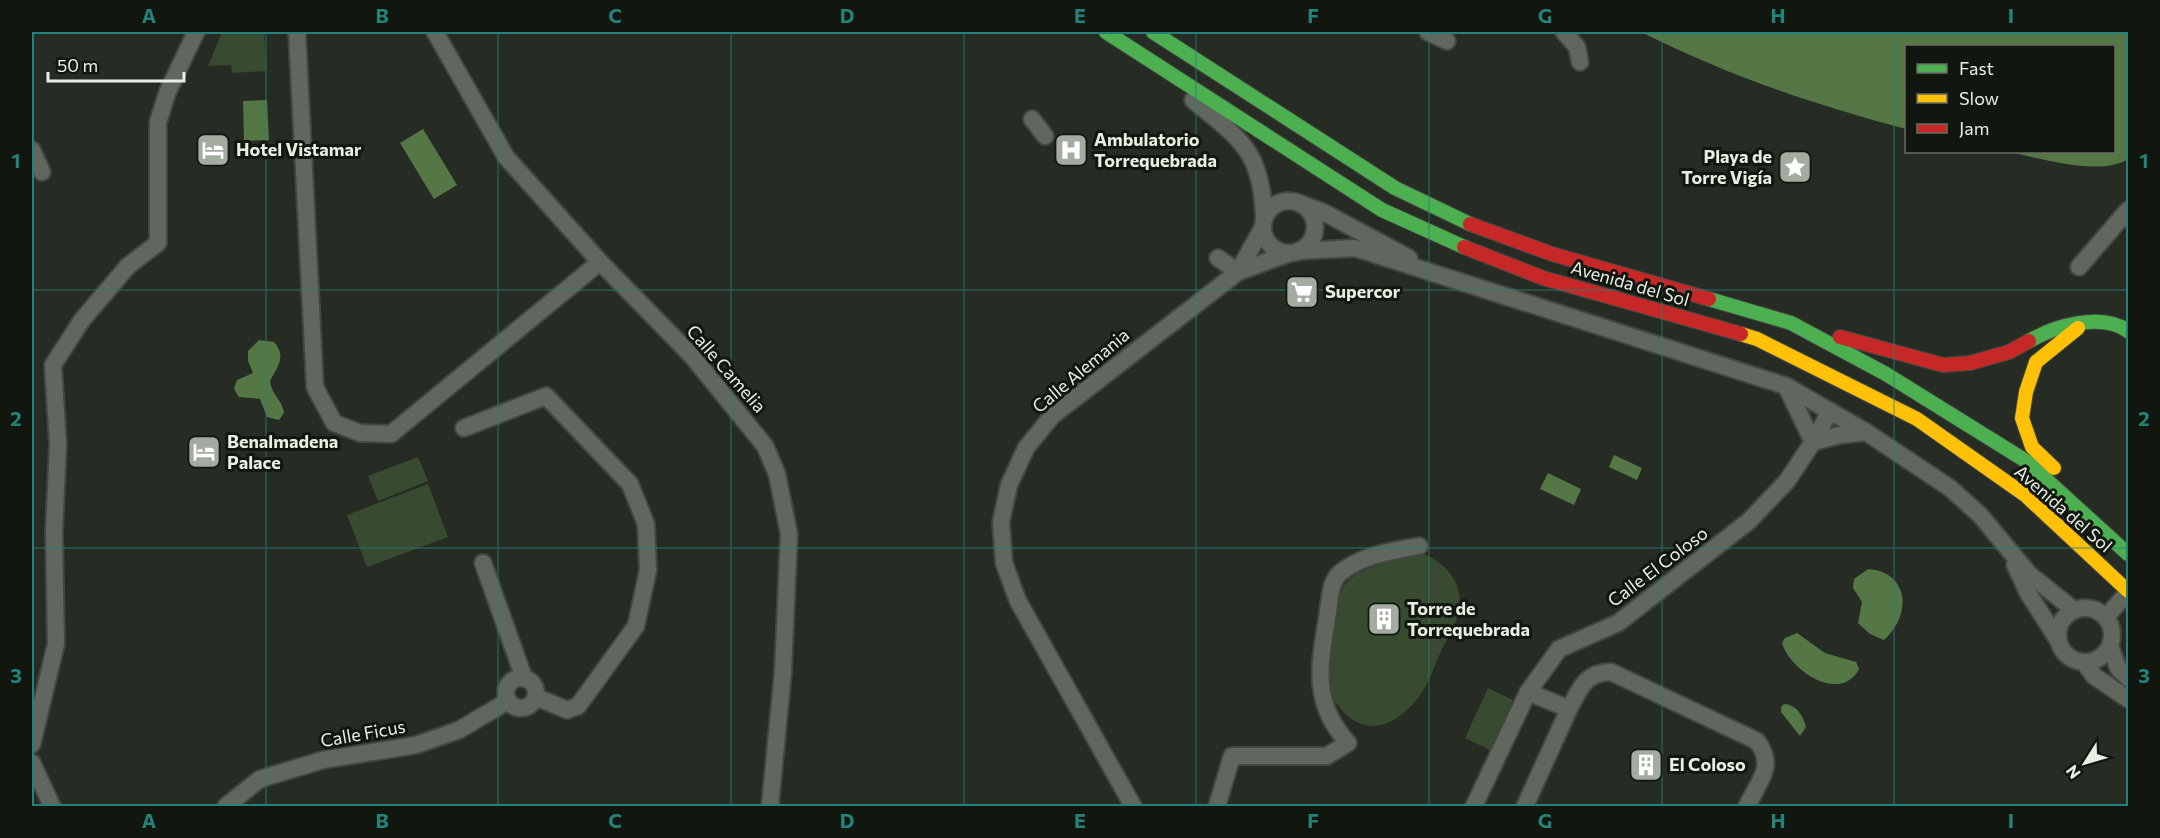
<svg xmlns="http://www.w3.org/2000/svg" width="2160" height="838" font-family="Commissioner,sans-serif">
<style>
.green{fill:#384b30}
.water{fill:#557746}
.lines{fill:none;stroke-linecap:round;stroke-linejoin:round}
.street-casing{stroke:#424841;stroke-width:20}
.fast-casing{stroke:#424841;stroke-width:16}
.slow-casing{stroke:#424841;stroke-width:16}
.jam-casing{stroke:#424841;stroke-width:16}
.street{stroke:#61665f;stroke-width:16}
.fast{stroke:#4caf50;stroke-width:14}
.slow{stroke:#ffc107;stroke-width:14}
.jam{stroke:#c62828;stroke-width:14}
.grid{fill:none;stroke:#25827a;stroke-width:1.5;stroke-opacity:0.55}
.labels{text-anchor:middle;stroke-width:6;stroke-linejoin:round;paint-order:stroke}
.poi-label{font-size:18px;font-weight:bold;fill:#e8efe4;stroke:#11160f;text-anchor:start}
.street-label{font-size:18px;fill:#e8efe4;stroke:#11160f}
.neatline{fill:none;stroke:#25827a;stroke-width:2}
.grid-label{font-size:20px;text-anchor:middle;font-weight:bold;fill:#25827a}
</style>
<rect width="100%" height="100%" fill="#262c24"/>
<!-- green -->
<g class="green">
<polygon points="222,32 264,32 266,71 232,73 231,65 208,66"/>
<polygon points="418,457 428,481 378,501 368,476"/>
<polygon points="428,484 448,537 367,567 347,515"/>
<path d="M1424,554C1444,563 1460,579 1460,602C1460,618 1449,635 1442,649C1435,663 1430,681 1421,694C1397,727 1363,741 1336,703C1320,682 1329,593 1351,578C1371,564 1400,558 1424,554Z"/>
<polygon points="1488,688 1513,700 1490,750 1465,738"/>
</g>
<!-- water -->
<g class="water">
<path d="M1641,32H2128V159C2100,177 2041,158 2009,152H2114V46H1906V129C1812,104 1729,76 1641,32Z"/>
<polygon points="267,100 269,140 244,141 243,101"/>
<polygon points="423,129 457,185 434,199 400,143"/>
<path d="M259,340L274,342C287,357 277,367 270,381C271,394 283,401 284,413L279,420L267,417L260,399L239,397L234,389L237,380L253,373L248,361V351Z"/>
<polygon points="1614,455 1642,468 1637,480 1609,467"/>
<polygon points="1548,473 1581,489 1574,505 1540,489"/>
<path d="M1868,569C1910,572 1912,616 1884,640L1870,634L1858,623L1862,602L1853,588L1854,579Z"/>
<path d="M1797,633L1825,653L1856,662L1859,669C1841,704 1790,671 1782,643L1785,638Z"/>
<path d="M1784,704C1797,705 1803,716 1806,727L1800,736L1781,712V707Z"/>
</g>
<g class="lines">
<!-- street casing -->
<g class="street-casing">
<g id="street">
<polyline points="297,32 315,387 334,423 360,433 391,434 600,262"/>
<polyline points="435,32 506,157 600,262 692,356 765,446 777,474 789,534 783,672 770,806"/>
<polyline points="1428,32 1447,41"/>
<polyline points="1564,32 1577,47 1580,62"/>
<path d="M1193,100C1241,140 1262,151 1264,218"/>
<polyline points="1032,119 1045,136"/>
<polyline points="32,150 42,172"/>
<circle cx="1289" cy="227" r="26"/>
<polyline points="1299,203 1325,213 1409,258"/>
<polyline points="1298,251 1355,248 1786,386 1866,432 1950,488 1980,515 2029,574 2074,610"/>
<polyline points="1218,258 1238,272"/>
<polyline points="2079,267 2128,210"/>
<polyline points="1238,272 1290,253"/>
<polyline points="1786,386 1813,442"/>
<polyline points="464,428 546,396 630,484 646,524 648,570 636,626 578,706 567,710 536,697"/>
<polyline points="1813,442 1840,435 1866,432"/>
<polyline points="483,563 524,678"/>
<polyline points="2015,565 2028,593 2058,640"/>
<circle cx="2085" cy="635" r="27"/>
<polyline points="2106,617 2128,592"/>
<polyline points="2110,646 2118,668 2128,678"/>
<polyline points="2084,662 2094,676 2128,699"/>
<circle cx="521" cy="693" r="15"/>
<path d="M1569,709C1580,689 1585,672 1611,672L1757,741C1776,766 1759,781 1747,806"/>
<polyline points="32,744 56,644 54,532 58,444 53,365 82,320 128,266 158,243 158,122 168,91 196,32"/>
<polyline points="32,763 52,806"/>
<polyline points="226,806 260,779 323,760 416,745 459,730 508,701"/>
<polyline points="1133,806 1018,601 1004,563 1001,522 1009,485 1026,448 1052,416 1238,272 1263,227"/>
<path d="M1217,806L1232,756H1327L1348,743C1310,701 1320,663 1328,612C1330,599 1330,582 1340,573C1362,555 1392,551 1419,546"/>
<polyline points="1474,806 1528,692 1559,649 1618,623 1749,521 1787,481 1813,442 1830,411"/>
<polyline points="1525,806 1569,709 1528,692"/>
</g>
</g>
<!-- fast casing -->
<g class="fast-casing">
<g id="fast">
<polyline points="1106,32 1382,210 1464,247"/>
<polyline points="1153,32 1395,188 1470,224"/>
<polyline points="1709,299 1791,323 1886,374 2026,461 2128,554"/>
<path d="M2029,341C2055,326 2102,312 2128,331"/>
</g>
</g>
<!-- slow casing -->
<g class="slow-casing">
<g id="slow">
<polyline points="1741,334 1757,339 1917,419 2025,495 2128,591"/>
<polyline points="2054,468 2032,447 2022,418 2026,392 2036,362 2078,328"/>
</g>
</g>
<!-- jam casing -->
<g class="jam-casing">
<g id="jam">
<polyline points="1470,224 1552,254 1709,299"/>
<polyline points="1464,247 1543,278 1741,334"/>
<polyline points="1840,337 1943,365 1970,363 2009,352 2029,341"/>
</g>
</g>
<!-- street -->
<use href="#street" class="street"/>
<!-- fast -->
<use href="#fast" class="fast"/>
<!-- slow -->
<use href="#slow" class="slow"/>
<!-- jam -->
<use href="#jam" class="jam"/>
</g>
<!-- grid -->
<path class="grid" d="M266,32V806M498,32V806M731,32V806M964,32V806M1196,32V806M1429,32V806M1662,32V806M1894,32V806M32,290H2128M32,548H2128"/>
<!-- icons -->
<defs>
<g id="hotel-square" transform="scale(1.725)"><rect x="-9" y="-9" width="18" height="18" rx="4" fill="#a4aba1" stroke="#11160f"/><path d="M-6-4.5h1.5V1H6V5H4.5V3h-9V5H-6ZM-4 0a1.8 1.8 0 1 1 3.6 0ZM.5 0V-2.5h3Q6-2.5 6 0Z" fill="#fff"/></g>
<g id="hospital-square" transform="scale(1.725)"><rect x="-9" y="-9" width="18" height="18" rx="4" fill="#a4aba1" stroke="#11160f"/><path d="M-5-5h3v3.5h4V-5h3V5h-3V1.5h-4V5h-3Z" fill="#fff"/></g>
<g id="sight-square" transform="scale(1.725)"><rect x="-9" y="-9" width="18" height="18" rx="4" fill="#a4aba1" stroke="#11160f"/><path d="M0-6L1.8-2.2L6-1.7L2.9 1.2L3.7 5.4L0 3.3L-3.7 5.4L-2.9 1.2L-6-1.7L-1.8-2.2Z" fill="#fff"/></g>
<g id="supermarket-square" transform="scale(1.725)"><rect x="-9" y="-9" width="18" height="18" rx="4" fill="#a4aba1" stroke="#11160f"/><path d="M-6-5.5h2.5l.6 2H6L4.5 2H-2.5L-4.4-4H-6ZM-1.5 3.2a1.3 1.3 0 1 0 .1 0ZM3 3.2a1.3 1.3 0 1 0 .1 0Z" fill="#fff"/></g>
<g id="building-square" transform="scale(1.725)"><rect x="-9" y="-9" width="18" height="18" rx="4" fill="#a4aba1" stroke="#11160f"/><path d="M-4-6H4V6H1V3H-1V6H-4ZM-2.5-4.3h1.7v1.8h-1.7ZM.8-4.3h1.7v1.8H.8ZM-2.5-1h1.7V.8h-1.7ZM.8-1h1.7V.8H.8Z" fill="#fff"/></g>
</defs>
<g fill-rule="evenodd">
<use href="#hotel-square" x="213" y="150"/>
<use href="#hospital-square" x="1071" y="150"/>
<use href="#sight-square" x="1795" y="167"/>
<use href="#supermarket-square" x="1302" y="292"/>
<use href="#hotel-square" x="204" y="452"/>
<use href="#building-square" x="1384" y="619"/>
<use href="#building-square" x="1646" y="765"/>
</g>
<g class="labels">
<!-- poi labels -->
<g class="poi-label">
<text x="1094" y="146">Ambulatorio<tspan x="1094" dy="21">Torrequebrada</tspan></text>
<text x="236" y="156">Hotel Vistamar</text>
<text x="1772" y="163" text-anchor="end">Playa de<tspan x="1772" dy="21">Torre Vigía</tspan></text>
<text x="1325" y="298">Supercor</text>
<text x="227" y="448">Benalmadena<tspan x="227" dy="21">Palace</tspan></text>
<text x="1407" y="615">Torre de<tspan x="1407" dy="21">Torrequebrada</tspan></text>
<text x="1669" y="771">El Coloso</text>
</g>
<!-- street labels -->
<g class="street-label">
<text transform="translate(1630 284) rotate(16)" y="6">Avenida del Sol</text>
<text transform="translate(726 369) rotate(49)" y="6">Calle Camelia</text>
<text transform="translate(1081 371) rotate(-40)" y="6">Calle Alemania</text>
<text transform="translate(2063 509) rotate(41)" y="6">Avenida del Sol</text>
<text transform="translate(1658 567) rotate(-37)" y="6">Calle El Coloso</text>
<text transform="translate(363 734) rotate(-10)" y="6">Calle Ficus</text>
</g>
</g>
<!-- border -->
<rect width="2160" height="838" fill="none" stroke="#11160f" stroke-width="66"/>
<!-- legend -->
<rect x="1905" y="45" width="210" height="108" fill="#11160f" stroke="#676d64" stroke-width="1.5"/>
<rect x="1917" y="64" width="30" height="9" fill="#4caf50" stroke="#676d64" stroke-width="1.5"/>
<text x="1959" y="75" font-size="18" fill="#e8efe4">Fast</text>
<rect x="1917" y="94" width="30" height="9" fill="#ffc107" stroke="#676d64" stroke-width="1.5"/>
<text x="1959" y="105" font-size="18" fill="#e8efe4">Slow</text>
<rect x="1917" y="124" width="30" height="9" fill="#c62828" stroke="#676d64" stroke-width="1.5"/>
<text x="1959" y="135" font-size="18" fill="#e8efe4">Jam</text>
<!-- north arrow -->
<g transform="translate(2085 763) rotate(233)" stroke="#11160f" stroke-width="4.5" paint-order="stroke">
<path d="M0-4.5L10 22L0 15L-10 22Z" fill="#e8efe4"/>
<text y="-9" font-size="16" font-weight="bold" text-anchor="middle" fill="#e8efe4">N</text>
</g>
<!-- scale -->
<path d="M48 72v9h136v-9" fill="none" stroke="#e8efe4" stroke-width="3"/>
<text x="57" y="72" font-size="18" fill="#e8efe4" stroke="#11160f" stroke-width="4.5" paint-order="stroke">50 m</text>
<rect x="33" y="33" width="2094" height="772" class="neatline"/>
<g class="grid-label">
<text x="149" y="23">A</text>
<text x="382" y="23">B</text>
<text x="615" y="23">C</text>
<text x="847" y="23">D</text>
<text x="1080" y="23">E</text>
<text x="1313" y="23">F</text>
<text x="1545" y="23">G</text>
<text x="1778" y="23">H</text>
<text x="2011" y="23">I</text>
<text x="16" y="168">1</text>
<text x="2144" y="168">1</text>
<text x="16" y="426">2</text>
<text x="2144" y="426">2</text>
<text x="16" y="683">3</text>
<text x="2144" y="683">3</text>
<text x="149" y="828">A</text>
<text x="382" y="828">B</text>
<text x="615" y="828">C</text>
<text x="847" y="828">D</text>
<text x="1080" y="828">E</text>
<text x="1313" y="828">F</text>
<text x="1545" y="828">G</text>
<text x="1778" y="828">H</text>
<text x="2011" y="828">I</text>
</g>
</svg>
